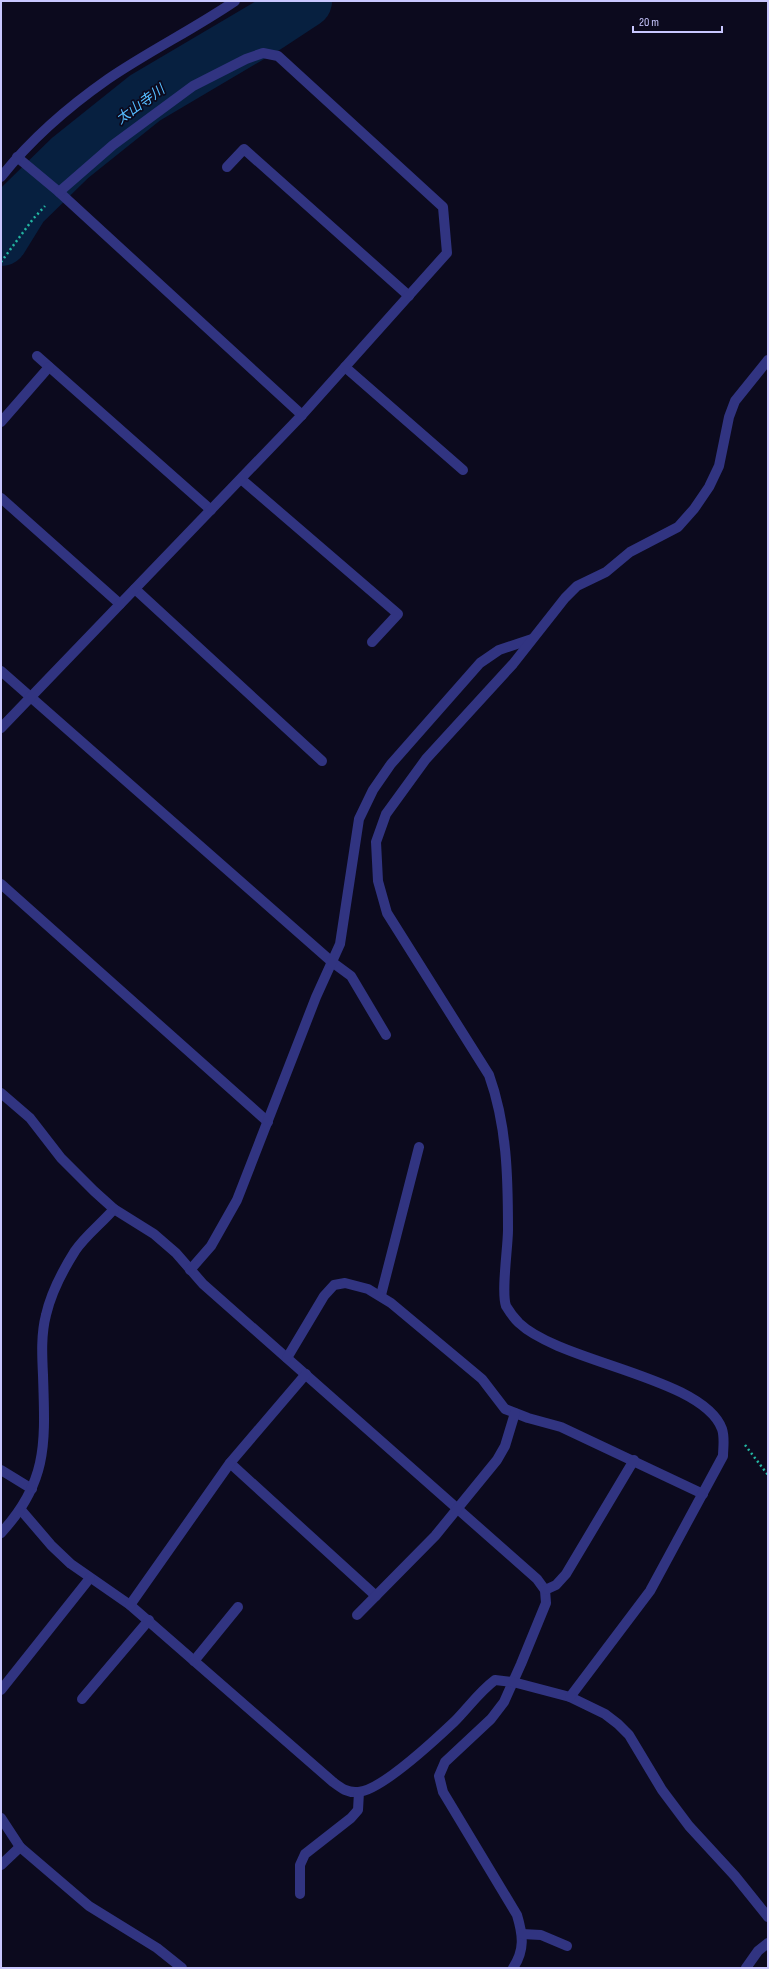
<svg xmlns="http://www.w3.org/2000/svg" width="769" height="1969" font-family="'Sofia Sans Condensed','Noto Sans JP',sans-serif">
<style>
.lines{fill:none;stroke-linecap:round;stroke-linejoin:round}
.river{stroke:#072040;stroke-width:54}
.path{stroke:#23b6a2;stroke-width:2.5;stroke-dasharray:2 3;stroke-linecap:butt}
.minor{stroke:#313481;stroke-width:10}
.labels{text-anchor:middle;stroke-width:3.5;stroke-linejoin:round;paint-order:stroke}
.water-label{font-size:14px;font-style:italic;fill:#55bdff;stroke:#0c0a1e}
</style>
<rect width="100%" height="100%" fill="#0c0a1e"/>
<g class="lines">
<!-- river -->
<polyline class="river" points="1,239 22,205 70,158 145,98 267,26 305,1"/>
<!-- path -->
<g class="path">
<polyline points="1,262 33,219 45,206"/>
<polyline points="745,1445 768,1475"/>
</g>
<!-- minor -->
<g class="minor">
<polyline points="17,157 59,192 302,415"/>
<polyline points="227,167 244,149 409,296"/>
<path d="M1,177C31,139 68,107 108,79C149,51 194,29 235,1"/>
<polyline points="37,356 211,510"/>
<polyline points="345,367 463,470"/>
<polyline points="1,422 49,367"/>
<polyline points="241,479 398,614 372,642"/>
<polyline points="1,498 120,604"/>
<polyline points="135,589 322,761"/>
<polyline points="1,671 332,962 351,976 386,1035"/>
<polyline points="1,728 302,415 447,253 443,207 278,56 263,53 246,59 193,86 113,145 59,192"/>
<polyline points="1,884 268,1122"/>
<path d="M1,1093L30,1118L61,1158L94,1191L114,1209L154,1234L176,1253L203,1284L537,1579L545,1590L546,1603L521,1664L504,1702L491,1719L445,1762L439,1776L443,1792L517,1915C523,1935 525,1950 513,1968"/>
<polyline points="190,1270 211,1246 237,1200 316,997 340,944 359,819 373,790 391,764 480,663 499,650 532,639"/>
<polyline points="381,1295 419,1147"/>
<polyline points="287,1358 324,1296 334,1285 345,1283 368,1289 391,1303 482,1379 505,1409 528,1418 561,1427 703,1494"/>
<polyline points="230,1463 376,1596"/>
<polyline points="1,1470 32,1489"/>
<path d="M21,1510L51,1545L71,1564L130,1605L333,1782C341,1788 347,1793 358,1792C381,1791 436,1739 454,1722C468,1708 479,1692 495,1680L513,1682L570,1697L605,1714L618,1724L629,1735L662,1790L689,1826L735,1876L768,1917"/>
<path d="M1,1533C49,1481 45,1441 43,1375C42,1355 41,1334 46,1315C51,1293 63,1270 75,1251C85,1236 102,1223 114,1209"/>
<polyline points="545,1590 556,1585 566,1574 634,1460"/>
<polyline points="130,1605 230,1463 306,1374"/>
<polyline points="357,1615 435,1536 497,1460 505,1446 515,1413"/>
<polyline points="194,1661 238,1607"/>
<polyline points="1,1690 90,1578"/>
<path d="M570,1697L650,1591L723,1456C723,1448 725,1438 722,1429C703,1377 561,1363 519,1323C515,1319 509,1311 506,1306C501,1292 508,1247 508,1230C508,1177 507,1125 489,1075L387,913L378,881L376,842L386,814L426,759L513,664L565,598L577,586L606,572L630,552L678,527L694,509L709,487L719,466L729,417L735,401L768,360"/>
<polyline points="82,1699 149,1620"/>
<polyline points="1,1818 20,1847 89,1906 157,1948 182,1968"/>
<polyline points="1,1865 20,1847"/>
<polyline points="300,1894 300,1865 305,1854 351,1818 358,1810 359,1792"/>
<polyline points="522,1934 541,1935 567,1946"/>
<polyline points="746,1968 758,1951 768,1943"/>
</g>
</g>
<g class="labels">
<!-- water labels -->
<g class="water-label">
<text transform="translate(140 104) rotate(-36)" y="5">太山寺川</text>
</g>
</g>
<!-- border -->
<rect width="769" height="1969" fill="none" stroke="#c9c7ff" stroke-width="4"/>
<!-- scale -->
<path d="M633 26v6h89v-6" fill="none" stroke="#c9c7ff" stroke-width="2"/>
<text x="639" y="26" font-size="12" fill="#c9c7ff" stroke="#0c0a1e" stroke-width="3" paint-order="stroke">20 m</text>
</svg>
